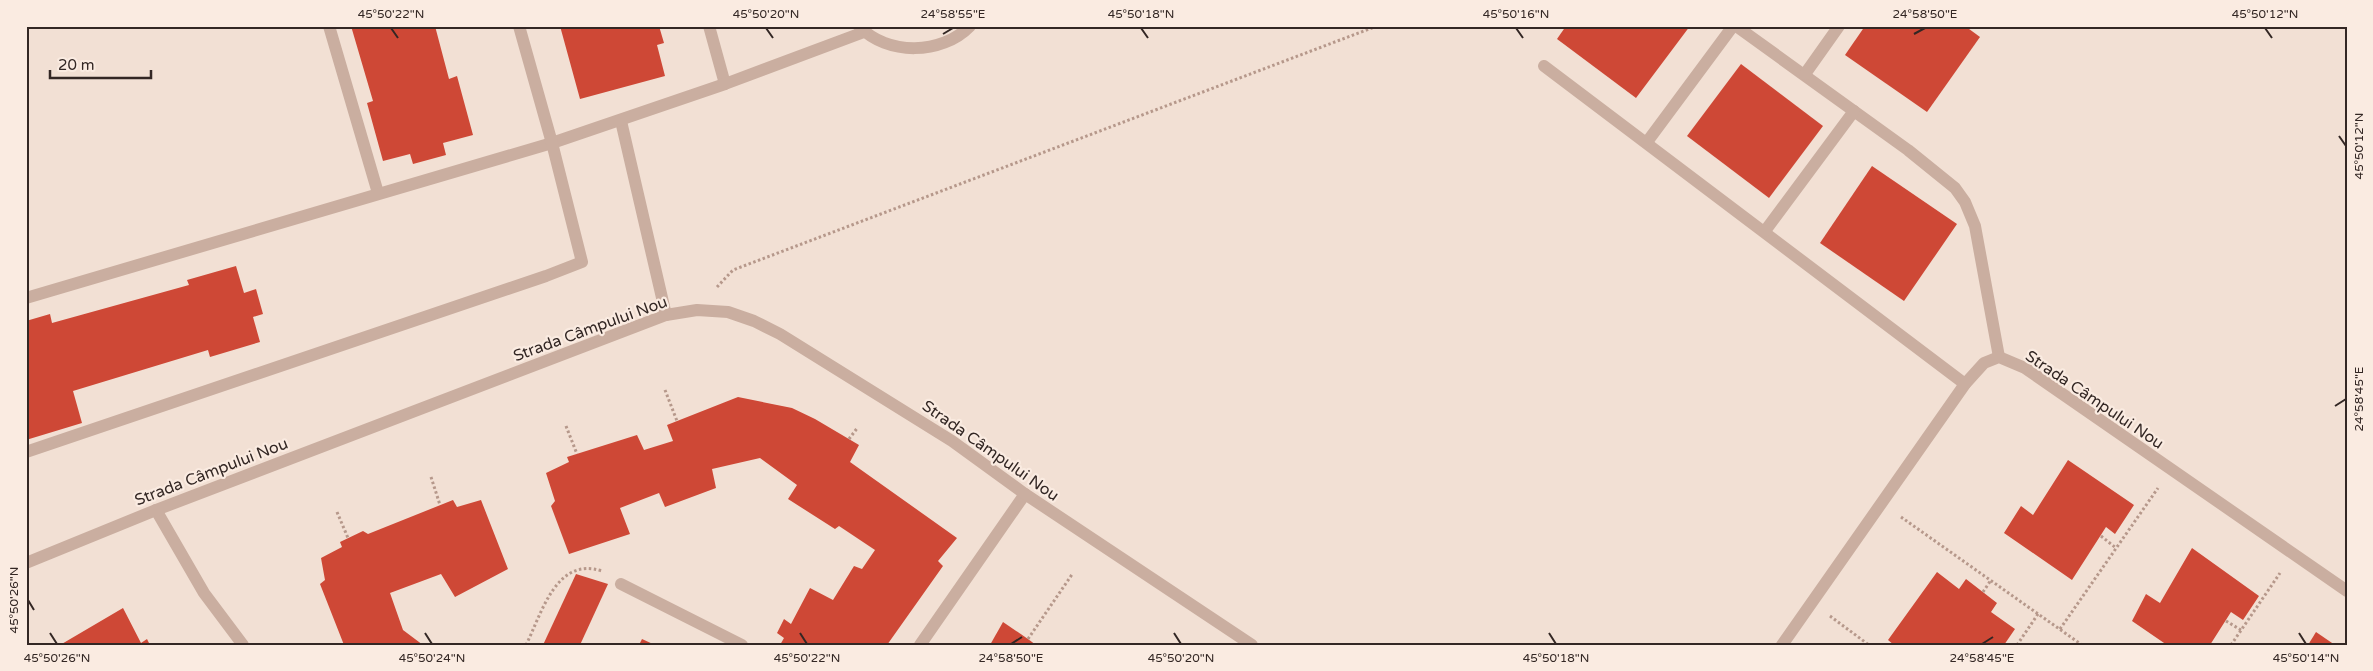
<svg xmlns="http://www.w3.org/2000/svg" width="2373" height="671" font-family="'Varela Round',sans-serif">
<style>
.building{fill:#ce4836}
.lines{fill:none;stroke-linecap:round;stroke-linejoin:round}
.path{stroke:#b6988b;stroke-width:3;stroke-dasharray:2.5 2.5;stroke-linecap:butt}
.service{stroke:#caaea0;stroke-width:12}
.minor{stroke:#caaea0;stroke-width:12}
.tertiary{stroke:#caaea0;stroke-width:12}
.ticks{fill:none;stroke:#332724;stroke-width:2}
.labels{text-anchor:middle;stroke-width:4.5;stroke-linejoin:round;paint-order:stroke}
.street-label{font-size:16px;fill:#332724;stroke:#faebe1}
.neatline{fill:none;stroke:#332724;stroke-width:2}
.ticks-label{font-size:12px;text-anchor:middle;fill:#332724}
</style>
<rect width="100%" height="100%" fill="#f2e0d4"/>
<!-- building -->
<g class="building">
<polygon points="351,26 435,26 449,79 457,76 473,135 443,143 446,155 413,164 410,154 383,161 367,103 373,101"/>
<polygon points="560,26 659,26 664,43 657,45 665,76 580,99"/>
<polygon points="1566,26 1690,26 1636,98 1557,39"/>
<polygon points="1865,26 1965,26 1980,37 1927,112 1845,55"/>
<polygon points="1741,64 1823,126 1769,198 1687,136"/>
<polygon points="1872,166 1957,224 1904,301 1820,243"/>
<polygon points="236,266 244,293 256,289 263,314 253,317 260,342 210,357 208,350 73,391 82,423 26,440 26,321 50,314 52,323 189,285 187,280"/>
<polygon points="738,397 792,408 815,419 859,445 850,462 957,538 938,561 943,566 887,645 780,645 784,638 777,633 784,619 791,624 810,588 833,600 854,566 862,569 875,550 839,526 835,529 788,499 797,485 760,458 712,469 716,488 665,507 659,493 620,508 630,534 569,554 551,506 555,501 546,473 569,462 567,457 637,435 644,450 673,441 667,425"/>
<polygon points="2068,460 2134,505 2115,534 2106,527 2072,580 2004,533 2021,506 2033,515"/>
<polygon points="453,500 457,507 481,500 508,569 455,597 441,574 390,593 403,630 423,645 344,645 320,584 325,580 321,558 342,547 340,542 363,531 368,534"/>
<polygon points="2192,548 2259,596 2243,620 2231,612 2210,645 2167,645 2132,621 2146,594 2160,603"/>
<polygon points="1937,572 1959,589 1966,579 1997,603 1991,612 2015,629 2004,645 1894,645 1888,640"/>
<polygon points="576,574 608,584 580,645 543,645"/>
<polygon points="123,608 141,643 147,639 150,645 60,645"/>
<polygon points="1003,622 1028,639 1036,645 990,645"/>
<polygon points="2316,632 2335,645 2308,645"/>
<polygon points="642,639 655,645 639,645"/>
</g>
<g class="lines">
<!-- path -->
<g class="path">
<polyline points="717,287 733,270 1377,26"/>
<polyline points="665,390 677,421"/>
<polyline points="566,426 577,454"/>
<polyline points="849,439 858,427"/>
<polyline points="431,477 440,505"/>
<polyline points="337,512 348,538"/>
<polyline points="1901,517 2082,645"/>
<polyline points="2101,536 2116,548"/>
<polyline points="1983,592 1991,580"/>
<polyline points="1830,616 1869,645"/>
<polyline points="2226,621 2241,630"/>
<polyline points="2060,629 2158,488"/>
<polyline points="1028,639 1073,573"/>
<path d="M526,645C542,613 556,556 602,571"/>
<polyline points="1177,645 1178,644"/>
<polyline points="2017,645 2038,614"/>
<polyline points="2231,645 2280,573"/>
</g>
<!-- service -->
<g class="service">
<polyline points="329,26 378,193"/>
<polyline points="709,26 725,84"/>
<path d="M859,26C887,56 942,55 970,26"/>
<polyline points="1736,26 1908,150 1955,188 1965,202 1975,226 1999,357"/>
<polyline points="1544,66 1965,384"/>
<polyline points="1805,74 1839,26"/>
<polyline points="621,121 666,315"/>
<polyline points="1647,142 1733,26"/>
<polyline points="1765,231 1854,111"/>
<polyline points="26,298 552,143 725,84 864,32"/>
<polyline points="26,452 546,276 582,262 552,143 519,26"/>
<polyline points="621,584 742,645"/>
<polyline points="920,645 1025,494"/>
</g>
<!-- minor -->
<g class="minor">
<polyline points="156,510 204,593 243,645"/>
<polyline points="1782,645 1965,384 1984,363 1999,357 2025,368 2347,591"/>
</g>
<!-- tertiary -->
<polyline class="tertiary" points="26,563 156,510 666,315 697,310 728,312 754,321 780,334 952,441 1025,494 1252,645"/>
</g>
<!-- ticks -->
<path class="ticks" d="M391,28L398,38M766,28L773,38M1141,28L1148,38M1516,28L1523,38M2265,28L2272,38M943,34L953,28M1914,34L1925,28M2339,136L2346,146M2335,406L2346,399M28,600L34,610M50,633L57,644M425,633L432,644M800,633L807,644M1174,633L1181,644M1549,633L1556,644M2299,633L2306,644M1011,644L1022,637M1982,644L1993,637"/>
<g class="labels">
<!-- street labels -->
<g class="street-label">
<text transform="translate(590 328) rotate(-20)" y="6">Strada Câmpului Nou</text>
<text transform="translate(2095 399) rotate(34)" y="6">Strada Câmpului Nou</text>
<text transform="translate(991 450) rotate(35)" y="6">Strada Câmpului Nou</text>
<text transform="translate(211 471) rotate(-21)" y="6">Strada Câmpului Nou</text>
</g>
</g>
<!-- border -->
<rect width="2373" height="671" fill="none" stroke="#faebe1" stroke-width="55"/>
<!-- scale -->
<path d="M50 70v8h101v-8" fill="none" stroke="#332724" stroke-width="2.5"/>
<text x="58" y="70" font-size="15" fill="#332724" stroke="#faebe1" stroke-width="4" paint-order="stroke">20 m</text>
<rect x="28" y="28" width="2318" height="616" class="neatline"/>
<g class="ticks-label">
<text x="391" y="18">45°50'22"N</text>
<text x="766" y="18">45°50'20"N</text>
<text x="953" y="18">24°58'55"E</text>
<text x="1141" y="18">45°50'18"N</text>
<text x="1516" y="18">45°50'16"N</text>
<text x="1925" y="18">24°58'50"E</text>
<text x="2265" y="18">45°50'12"N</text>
<text transform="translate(2359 146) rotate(-90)" y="4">45°50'12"N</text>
<text transform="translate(2359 399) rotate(-90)" y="4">24°58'45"E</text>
<text transform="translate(14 600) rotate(-90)" y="4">45°50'26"N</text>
<text x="57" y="662">45°50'26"N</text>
<text x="432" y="662">45°50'24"N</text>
<text x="807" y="662">45°50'22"N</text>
<text x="1011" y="662">24°58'50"E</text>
<text x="1181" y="662">45°50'20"N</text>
<text x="1556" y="662">45°50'18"N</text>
<text x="1982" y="662">24°58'45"E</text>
<text x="2306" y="662">45°50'14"N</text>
</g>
</svg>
